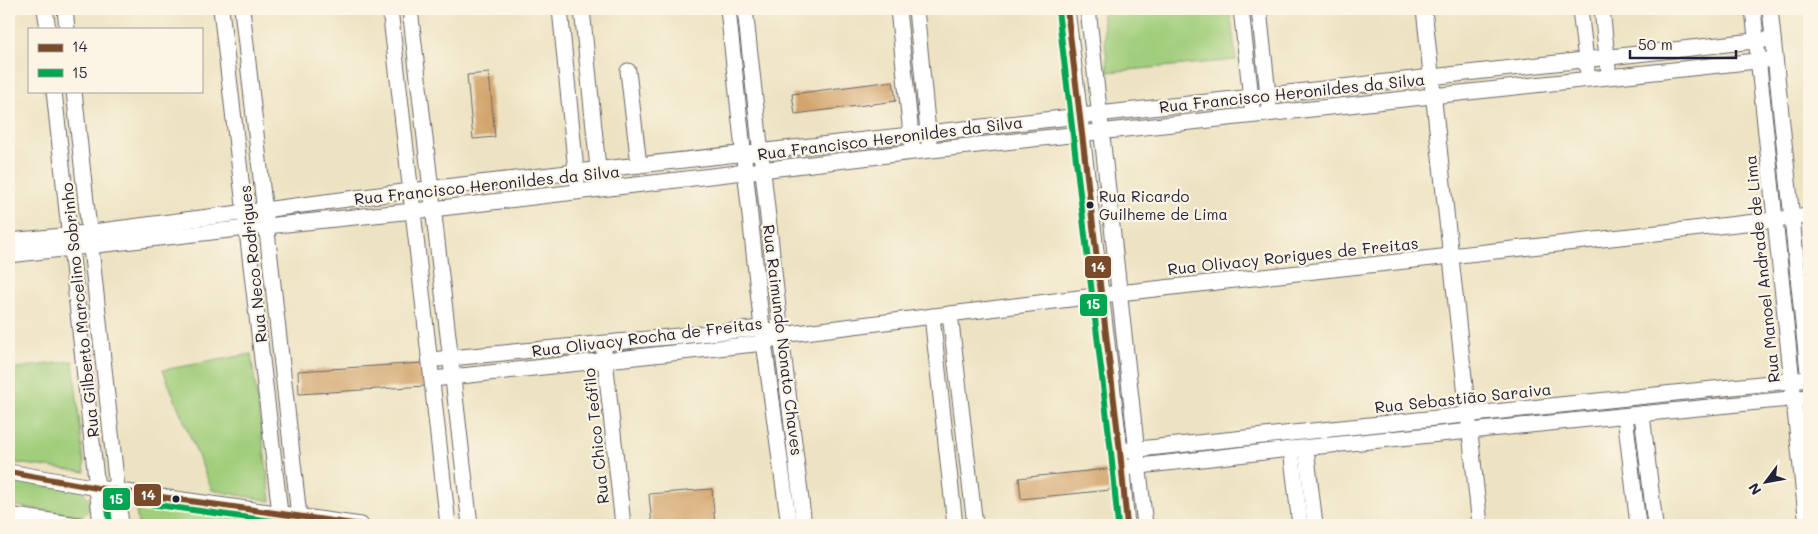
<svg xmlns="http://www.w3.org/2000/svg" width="1818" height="534" font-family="Mali,sans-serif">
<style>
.green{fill:#a1ce7b;stroke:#62785b}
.building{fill:#d3a56d}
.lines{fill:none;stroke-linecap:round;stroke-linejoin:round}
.minor-casing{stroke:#69666a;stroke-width:17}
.minor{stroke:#fff;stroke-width:15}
.bus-1-casing{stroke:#fcf5e5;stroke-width:10}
.bus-2-casing{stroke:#fcf5e5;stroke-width:10}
.bus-1{stroke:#7a4b2a;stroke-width:6}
.bus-2{stroke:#00a651;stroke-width:6}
.bus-dot{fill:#22223b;stroke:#fcf5e5;stroke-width:2}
.labels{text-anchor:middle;stroke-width:4.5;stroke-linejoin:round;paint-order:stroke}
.bus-label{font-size:15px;fill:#22223b;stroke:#fcf5e5;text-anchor:start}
.street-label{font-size:16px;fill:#22223b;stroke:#fcf5e5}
.line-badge{stroke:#fcf5e5;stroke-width:2}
.badge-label{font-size:14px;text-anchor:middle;font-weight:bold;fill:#fff}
</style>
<rect width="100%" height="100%" fill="#fcf5e5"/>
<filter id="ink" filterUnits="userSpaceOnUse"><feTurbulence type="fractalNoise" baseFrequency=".02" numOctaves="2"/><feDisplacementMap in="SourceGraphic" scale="10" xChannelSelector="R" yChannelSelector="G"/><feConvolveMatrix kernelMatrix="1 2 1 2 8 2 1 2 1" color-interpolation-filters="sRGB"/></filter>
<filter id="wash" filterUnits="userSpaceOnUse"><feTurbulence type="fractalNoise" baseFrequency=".0096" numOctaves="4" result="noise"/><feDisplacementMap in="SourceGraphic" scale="20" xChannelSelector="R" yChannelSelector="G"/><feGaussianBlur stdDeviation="1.12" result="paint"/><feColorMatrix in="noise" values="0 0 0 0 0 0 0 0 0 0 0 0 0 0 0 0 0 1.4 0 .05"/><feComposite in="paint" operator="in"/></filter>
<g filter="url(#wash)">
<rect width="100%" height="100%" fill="#ede3c2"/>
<!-- green -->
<g class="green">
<polygon points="1102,9 1230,9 1236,60 1108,72"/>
<polygon points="251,354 271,501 212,490 163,370"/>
<polygon points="73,361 85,472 9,462 9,369"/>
<polygon points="9,480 83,491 90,501 91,508 83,516 9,505"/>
<polygon points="134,498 307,525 149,525 138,524"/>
</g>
<g id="blocks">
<!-- building -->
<g class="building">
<polygon points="489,73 495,137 473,139 467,75"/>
<polygon points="893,81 896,101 795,114 792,94"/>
<polygon points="423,363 425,386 299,394 298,371"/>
<polygon points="1108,469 1110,490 1021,499 1019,478"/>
<polygon points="712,489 715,525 652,525 649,494"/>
</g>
</g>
</g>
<g filter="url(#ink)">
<use href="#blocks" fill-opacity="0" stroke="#69666a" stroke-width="1"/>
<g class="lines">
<!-- minor casing -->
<g class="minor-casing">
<g id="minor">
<polyline points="45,9 48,29"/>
<polyline points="65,9 67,29"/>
<polyline points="221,9 280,513"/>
<polyline points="242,9 299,516"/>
<path d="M390,9C409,181 430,353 448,525"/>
<polyline points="410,9 470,525"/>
<polyline points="560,9 577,181"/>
<polyline points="582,9 599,178"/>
<polyline points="728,9 762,328 789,525"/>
<polyline points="745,9 781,335 804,525"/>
<polyline points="898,9 912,144"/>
<polyline points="916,9 929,142"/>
<polyline points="1067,9 1120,451 1127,525"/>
<polyline points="1088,9 1145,525"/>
<polyline points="1241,9 1252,107"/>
<polyline points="1259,9 1269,104"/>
<polyline points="1424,9 1480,525"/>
<polyline points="1580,9 1587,69"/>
<polyline points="1602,9 1608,67"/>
<polyline points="1753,9 1807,525"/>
<polyline points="1770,9 1809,381"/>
<polyline points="628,71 639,165"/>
<polyline points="54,91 101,525"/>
<polyline points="74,91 121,525"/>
<polyline points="9,241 62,236 410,191 576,172 1772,39"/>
<polyline points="9,255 247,228 433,209 913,152 1775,59"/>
<polyline points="950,314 975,525"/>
<polyline points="932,316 955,525"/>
<polyline points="604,350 623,525"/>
<polyline points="440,359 762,328 770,331"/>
<polyline points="433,379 764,343 781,335 1119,293 1809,216"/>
<polyline points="1642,414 1655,525"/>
<polyline points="1625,416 1638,525"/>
<polyline points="1306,448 1315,525"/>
<polyline points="1291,449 1300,525"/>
<polyline points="1120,451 1809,379"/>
<polyline points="1122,468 1291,449 1809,397"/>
<polyline points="9,472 97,488 361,525"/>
<polyline points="9,515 78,525"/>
</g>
</g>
<!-- minor -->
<use href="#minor" class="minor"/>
<!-- bus-1 casing -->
<g class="bus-1-casing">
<g id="bus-1">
<polyline points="1067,9 1120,451 1127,525"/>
<polyline points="9,472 97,488 361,525"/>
</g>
</g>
<!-- bus-2 casing -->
<g class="bus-2-casing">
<g id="bus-2">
<polyline points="1058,10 1111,452 1118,525"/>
<polyline points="110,524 107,498 300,525"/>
</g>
</g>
<!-- bus-1 -->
<use href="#bus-1" class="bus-1"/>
<!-- bus-2 -->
<use href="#bus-2" class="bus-2"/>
</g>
</g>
<!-- markers -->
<g class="bus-dot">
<circle cx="1090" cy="205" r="4.5"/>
<circle cx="176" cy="499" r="4.5"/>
</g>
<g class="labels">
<!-- bus labels -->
<g class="bus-label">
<text x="1099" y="202">Rua Ricardo<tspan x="1099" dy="18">Guilheme de Lima</tspan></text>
</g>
<!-- street labels -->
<g class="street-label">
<text transform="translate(1292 93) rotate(-6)" y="6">Rua Francisco Heronildes da Silva</text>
<text transform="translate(890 138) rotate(-7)" y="6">Rua Francisco Heronildes da Silva</text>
<text transform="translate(487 185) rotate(-6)" y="6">Rua Francisco Heronildes da Silva</text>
<text transform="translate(1293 256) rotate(-6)" y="6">Rua Olivacy Rorigues de Freitas</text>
<text transform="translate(253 264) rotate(-96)" y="6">Rua Neco Rodrigues</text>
<text transform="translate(1762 269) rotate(-96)" y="6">Rua Manoel Andrade de Lima</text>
<text transform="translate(80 310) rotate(-96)" y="6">Rua Gilberto Marcelino Sobrinho</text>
<text transform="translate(647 337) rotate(-7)" y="6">Rua Olivacy Rocha de Freitas</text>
<text transform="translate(783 340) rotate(83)" y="6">Rua Raimundo Nonato Chaves</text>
<text transform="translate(1463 398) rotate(-6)" y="6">Rua Sebastião Saraiva</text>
<text transform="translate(596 436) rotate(-96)" y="6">Rua Chico Teófilo</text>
</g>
</g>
<g class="line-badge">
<rect x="1084" y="255" width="28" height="24" rx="5" fill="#7a4b2a"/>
<rect x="1079" y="293" width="29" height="24" rx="5" fill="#00a651"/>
<rect x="133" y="483" width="29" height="24" rx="5" fill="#7a4b2a"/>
<rect x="102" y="487" width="29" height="24" rx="5" fill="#00a651"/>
</g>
<g class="badge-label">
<text x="1098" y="272">14</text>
<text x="1093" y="309">15</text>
<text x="148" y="500">14</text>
<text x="116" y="504">15</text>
</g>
<!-- margin -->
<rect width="1818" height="534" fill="none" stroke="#fcf5e5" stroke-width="30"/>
<!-- legend -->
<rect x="28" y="28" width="175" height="65" fill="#fcf5e5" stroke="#a5a1a1"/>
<rect x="38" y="44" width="25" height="8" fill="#7a4b2a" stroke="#a5a1a1"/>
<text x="72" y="52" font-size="15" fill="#22223b">14</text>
<rect x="38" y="69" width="25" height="8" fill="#00a651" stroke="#a5a1a1"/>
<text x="72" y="78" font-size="15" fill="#22223b">15</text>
<!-- north arrow -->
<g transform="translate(1766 482) rotate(238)" stroke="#fcf5e5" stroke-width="4" paint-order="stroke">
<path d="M0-4L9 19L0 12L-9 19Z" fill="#22223b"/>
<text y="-8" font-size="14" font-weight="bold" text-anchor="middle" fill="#22223b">N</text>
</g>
<!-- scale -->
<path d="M1630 50v8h106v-8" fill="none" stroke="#22223b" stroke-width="2.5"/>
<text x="1638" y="50" font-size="15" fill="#22223b" stroke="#fcf5e5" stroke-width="4" paint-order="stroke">50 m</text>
</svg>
